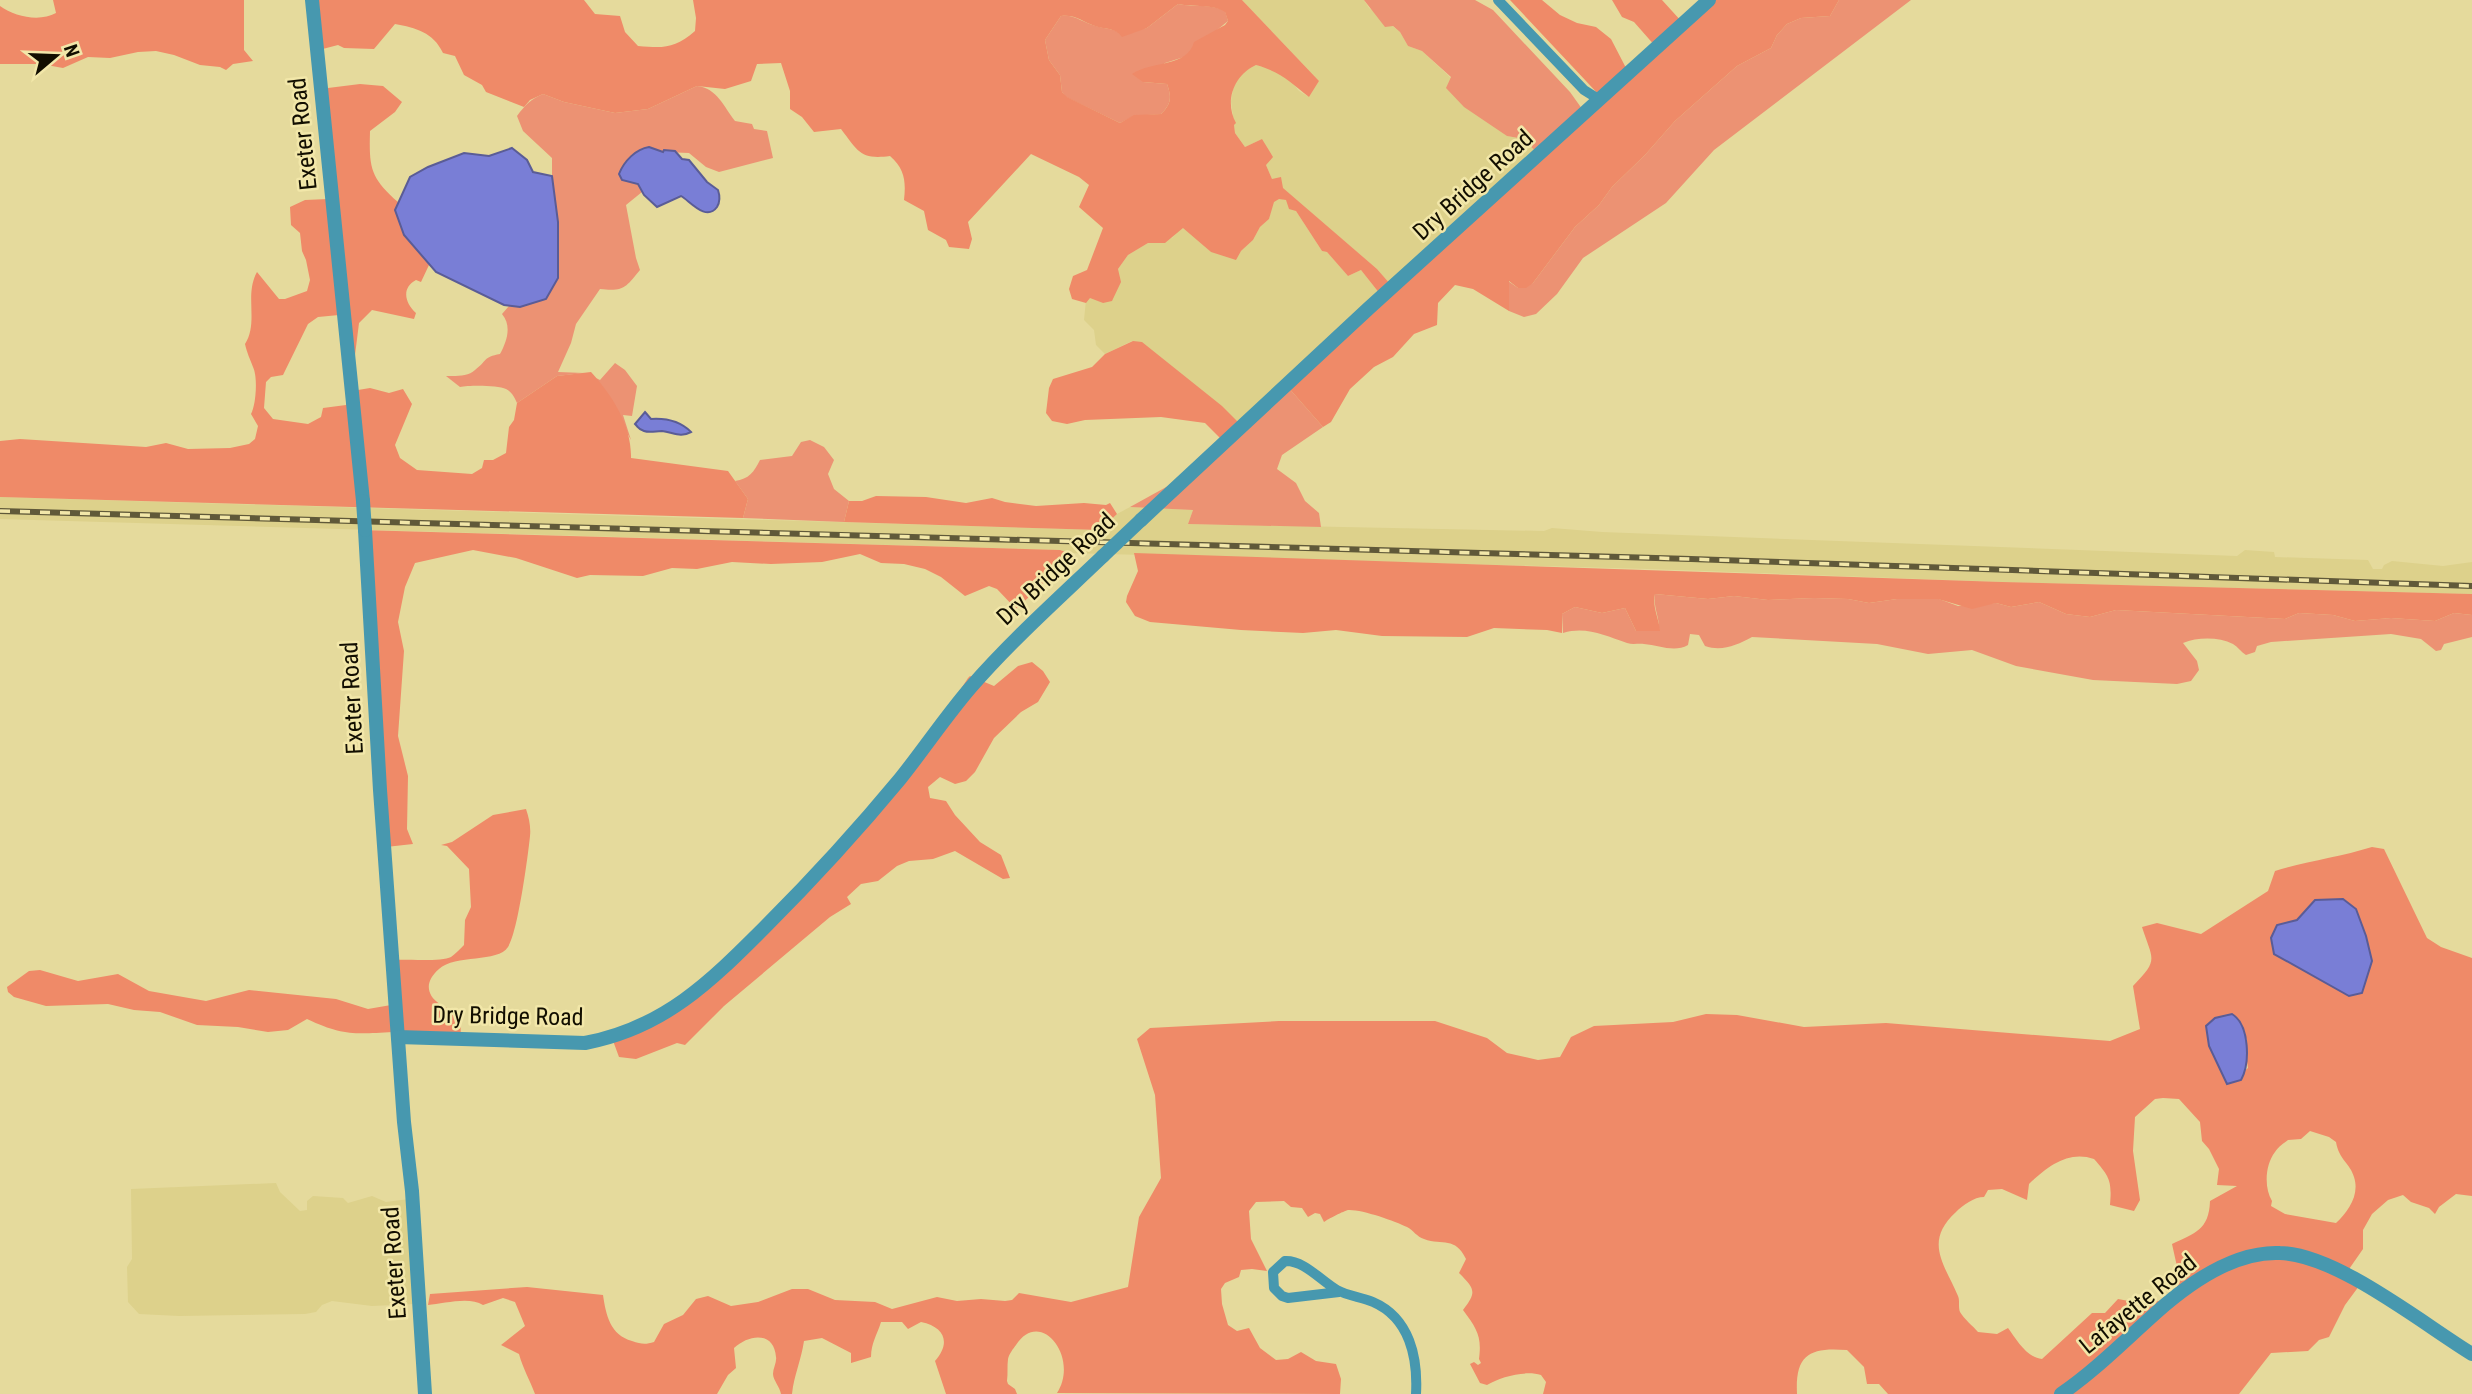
<svg xmlns="http://www.w3.org/2000/svg" width="2472" height="1394" font-family="'Roboto Condensed',sans-serif">
<style>
.built{fill:#ddd18b}
.green{fill:#ec9273}
.forest{fill:#ef8a68;fill-rule:evenodd}
.water{fill:#797ed6;stroke:#5a5c96;stroke-width:2}
.lines{fill:none;stroke-linecap:round;stroke-linejoin:round}
.minor{stroke:#4798af;stroke-width:10}
.tertiary{stroke:#4798af;stroke-width:14}
.rail-casing{stroke:#605939;stroke-width:6}
.rail{stroke:#f2e7a9;stroke-width:3.5;stroke-dasharray:10;stroke-linecap:butt}
.tertiary-bridge{stroke:#4798af;stroke-width:14}
.labels{text-anchor:middle;stroke-width:5;stroke-linejoin:round;paint-order:stroke}
.street-label{font-size:24px;fill:#120e00;stroke:#f2e7a9}
</style>
<rect width="100%" height="100%" fill="#e5da9c"/>
<!-- built -->
<g class="built">
<polygon points="1242,0 1364,0 1369,8 1400,32 1408,46 1422,51 1451,78 1507,136 1524,139 1538,154 1391,285 1377,269 1282,188 1276,179 1272,179 1266,165 1262,139 1245,147 1235,133 1231,101 1234,84 1244,71 1256,65 1271,69 1289,78 1299,91 1309,97 1319,81"/>
<polygon points="1279,198 1286,200 1296,211 1322,251 1327,252 1348,276 1361,270 1380,294 1241,427 1132,341 1105,354 1096,345 1094,330 1084,320 1086,300 1090,297 1103,303 1118,269 1128,255 1148,243 1172,238 1178,231 1184,227 1211,252 1241,251 1253,240 1260,227 1269,219 1273,202"/>
<polygon points="0,497 1100,530 1117,514 1130,507 1193,510 1188,524 1544,531 1552,528 1602,532 2237,556 2245,550 2274,552 2275,557 2368,560 2373,569 2382,569 2384,565 2392,561 2443,566 2472,562 2472,594 2002,582 1648,569 1069,553 1060,550 0,519"/>
<polygon points="276,1183 280,1192 300,1211 307,1210 307,1201 313,1196 343,1198 348,1203 372,1196 386,1202 409,1199 415,1304 372,1306 332,1301 322,1305 316,1312 305,1314 179,1316 139,1314 128,1302 127,1267 132,1259 131,1189"/>
</g>
<!-- green -->
<g class="green">
<polygon points="1364,0 1475,0 1493,10 1570,92 1585,113 1538,154 1524,139 1507,136 1464,107 1446,88 1451,77 1422,51 1408,46 1400,32 1393,26 1385,27"/>
<polygon points="1839,0 1911,0 1714,150 1666,203 1583,258 1557,294 1536,314 1524,317 1509,311 1508,281 1518,288 1533,283 1575,227 1599,205 1612,187 1645,155 1675,121 1737,66 1771,48 1777,35 1787,24 1801,18 1830,16"/>
<path d="M1178,4C1194,7 1213,4 1225,11L1228,21L1184,57L1165,63L1143,82L1167,84C1172,98 1171,104 1161,114L1134,116L1120,123L1066,97L1062,92L1060,75L1049,60L1045,40L1061,16C1075,14 1083,23 1096,26C1105,29 1112,28 1120,33L1147,28Z"/>
<path d="M697,86C717,88 724,107 735,121L752,124L754,129L767,131L773,158L719,172L706,167L689,153L663,152L638,184L642,192L626,205L636,258L640,270C626,287 624,292 600,289L576,324L571,343L558,372L584,373L557,376L517,403C515,398 512,392 506,389C498,385 469,385 460,387L446,376C455,376 468,377 475,370C487,361 483,357 500,354C507,341 512,326 502,314L509,306L520,307L552,176V158L523,131L517,116C525,105 531,99 543,94L564,102L615,113L648,109Z"/>
<polygon points="615,363 625,370 637,386 632,416 623,415 631,440 596,378 600,380"/>
<polygon points="1287,386 1323,427 1282,455 1277,469 1296,483 1305,501 1319,513 1321,527 1188,524 1193,510 1130,507 1168,486"/>
<path d="M810,440L824,447L834,460L828,474L834,489L849,501L844,522L743,518L748,499L735,481C749,479 754,472 760,460L792,456L801,442Z"/>
<path d="M1655,594L1708,599L1734,596L1768,600L1814,598L1848,599L1869,603L1897,599H1939L1958,606L1996,603L2011,607L2039,602L2066,614L2090,617L2116,610L2285,619L2299,613L2333,615L2355,621L2391,618L2435,621L2454,613L2472,615V637L2444,644L2441,650L2436,651L2421,639L2391,634L2271,642L2257,646L2255,652L2246,655C2241,652 2238,647 2233,644C2219,637 2198,637 2183,643L2197,661L2199,670L2191,681L2177,684L2093,680L2016,666L1972,650L1928,654L1877,644L1752,637C1737,645 1722,652 1705,646L1699,635L1690,634L1688,645C1674,653 1659,645 1644,644C1639,643 1633,645 1627,643C1605,636 1587,626 1563,633L1562,614L1575,607L1602,613L1625,608L1636,631H1659C1660,618 1653,608 1655,594Z"/>
</g>
<!-- forest -->
<g class="forest">
<path d="M53,0H244V50L253,61L233,64L226,70L220,67L200,65L174,55L156,51L138,52L110,58L88,57L63,68L41,64H0V6C15,17 40,22 56,13Z"/>
<path d="M309,0H584L595,14L620,16L625,32L638,46C664,48 674,49 695,31L696,18L693,0H1242L1319,81L1309,97C1290,82 1281,72 1256,65C1234,75 1224,101 1236,123L1234,125L1235,133L1245,147L1262,139L1273,157L1266,165L1272,179L1281,177L1283,188L1377,269L1391,285L1601,97L1510,0H1542L1560,15L1577,23L1596,27L1611,39L1625,66L1630,71L1656,47L1634,22L1622,17L1612,0H1662L1682,22L1709,0H1839L1830,16L1801,18L1787,24L1777,35L1771,48L1737,66L1675,121L1645,155L1612,187L1599,205L1575,227L1533,283L1526,288H1518L1509,281V311L1473,289L1455,285L1438,303L1437,325L1414,334L1393,357L1374,367L1350,389L1331,422L1323,427L1287,386L1380,294L1361,270L1348,276L1327,252L1322,251L1296,211L1289,209L1286,200L1279,199L1274,202L1269,219L1260,227L1253,240L1241,251L1236,260L1211,252L1183,228L1165,243H1148L1128,255L1118,269L1121,282L1112,301L1103,303L1090,298L1086,303L1072,299L1069,289L1073,276L1087,270L1103,228L1079,207L1089,185L1079,177L1031,154L968,222L972,239L969,249L949,247L946,240L928,230L924,211L904,200C906,182 905,169 890,156C860,160 858,151 841,129L814,132L802,117L790,109V91L781,63L757,64L751,81L725,89L697,86L648,109L615,113L564,102L543,94L530,100L524,107L486,92L482,85L464,75L455,56L443,53C433,32 416,28 395,24L374,49L344,48L338,45L315,51ZM1178,4C1194,7 1213,4 1225,12L1228,21L1225,25L1194,42C1188,67 1151,61 1132,74L1143,82L1167,84C1172,98 1171,104 1161,114L1134,115L1120,123L1067,97L1062,92L1060,75L1049,60L1045,40L1061,16C1075,14 1083,22 1095,26C1106,30 1115,27 1122,37L1147,28Z"/>
<path d="M360,84L383,86L402,102L395,112L370,131C369,167 370,178 398,202L395,210L429,265L421,282L416,280C401,288 405,303 416,313L414,319L372,310L359,323L355,355L339,315L318,317L308,324L283,375L271,377L266,382L264,408L273,419L308,424L321,417L323,408L346,405V392L370,388L389,393L403,389L412,404L395,445L400,458L417,470L472,474L482,468L484,460H493L506,453L509,427L514,420L517,403L557,376L591,372C612,395 632,426 631,458L728,471L748,499L743,518L0,497V441L20,439L146,447L166,443L188,449L230,448L249,444L255,439L258,426L251,414C256,405 258,377 253,367C250,359 247,353 245,344C259,322 244,295 257,272L279,299H285L307,291L310,280L306,260L302,251L300,233L291,225L290,207L305,200L328,199L320,89Z"/>
<polygon points="1133,341 1142,342 1222,406 1240,424 1224,442 1205,423 1161,417 1085,420 1067,424 1052,421 1046,413 1049,388 1053,379 1092,367 1105,354"/>
<polygon points="876,496 926,497 966,503 992,498 1005,502 1036,506 1084,503 1106,505 1110,503 1117,514 1100,530 844,522 849,501 862,501"/>
<polygon points="360,530 1060,550 1069,553 1069,560 1016,609 997,589 989,586 965,596 941,577 925,569 904,564 881,563 860,554 822,562 771,564 732,562 697,569 672,568 643,576 590,575 577,578 516,558 473,550 415,563 405,587 398,622 404,651 398,736 408,776 407,829 413,844 386,847"/>
<path d="M1134,553L2002,582L2472,594V615L2454,613L2435,621L2391,618L2355,621L2333,615L2299,613L2285,619L2116,610L2090,617L2066,614L2039,602L2011,607L1996,603L1972,609L1938,599H1897L1869,603L1848,599L1814,598L1768,600L1734,596L1708,599L1655,594C1652,607 1659,618 1660,631H1636L1625,608L1602,613L1575,607L1562,614V633L1547,630L1494,628L1467,637L1382,636L1336,630L1303,633L1241,630L1150,622L1135,616L1126,602L1127,596L1138,571Z"/>
<polygon points="1032,662 1043,671 1050,682 1038,702 1021,712 994,738 975,772 966,781 955,784 940,777 928,787 930,798 946,801 955,815 980,842 1001,855 1010,878 1003,879 955,851 933,859 909,861 897,866 878,881 861,884 847,897 851,904 830,917 724,1006 685,1045 677,1043 636,1059 619,1057 612,1038 692,996 810,882 948,709 968,678 970,676 994,686 1018,666"/>
<path d="M526,809C529,818 531,827 530,836C528,856 518,932 508,947C498,963 455,954 439,969C415,990 438,1008 460,1012L461,1038C439,1036 415,1031 393,1032C355,1034 343,1036 307,1019L288,1030L268,1032L238,1027L197,1025L160,1012L134,1010L108,1004L46,1006L14,997L8,992L7,987L29,971L40,970L78,981L118,974L149,991L206,1001L249,990L336,999L368,1009L391,1005L393,960C406,959 442,962 451,957C455,954 460,949 464,945L465,920L471,907L469,869L447,846L441,845L452,842L493,815Z"/>
<path d="M2372,847L2384,849L2427,938L2441,947L2472,958V1196L2456,1194L2439,1207L2435,1214L2429,1208L2411,1202L2403,1195L2388,1200L2372,1214L2363,1230V1249L2347,1272L2359,1286L2345,1305L2329,1337L2319,1340L2308,1351L2271,1353L2239,1394H1888L1879,1384H1867L1864,1367L1847,1350C1810,1347 1795,1354 1797,1394H1543L1546,1382L1541,1375C1525,1370 1500,1377 1487,1385L1480,1383L1470,1364L1474,1362L1478,1365L1481,1363L1479,1359C1482,1336 1477,1329 1463,1310C1477,1292 1475,1289 1459,1273L1466,1259C1455,1236 1443,1246 1424,1239C1417,1237 1413,1230 1407,1227C1395,1221 1361,1209 1348,1210C1344,1211 1328,1219 1324,1222L1320,1214L1315,1213L1308,1217L1302,1208L1291,1207L1284,1201L1256,1202L1249,1211L1251,1239L1267,1271L1252,1269L1241,1270L1239,1277L1225,1283L1221,1289L1222,1304L1228,1325L1237,1331L1249,1328L1260,1348L1276,1360L1288,1359L1301,1352L1316,1361L1336,1364L1341,1379L1340,1394L1057,1393C1080,1357 1040,1307 1016,1345C1013,1349 1009,1354 1008,1359C1007,1366 1008,1374 1007,1381L1008,1384L1015,1389L1017,1394H946L935,1361C951,1343 945,1327 921,1322L908,1329L902,1322H881C877,1335 871,1343 871,1357L851,1363V1353L822,1338L804,1341C801,1361 794,1375 792,1394H781C780,1387 773,1380 773,1374C773,1368 777,1362 776,1357C774,1331 749,1334 734,1348L736,1368L728,1375L717,1394H535C530,1380 523,1369 519,1354L501,1345L525,1326L515,1302L503,1298L483,1305C469,1296 443,1304 428,1305L430,1294L527,1287L603,1295C606,1315 610,1335 632,1341C641,1344 645,1345 654,1342L664,1324L683,1315L696,1299L708,1296L731,1306L758,1302L792,1289H808L835,1300L875,1302L892,1309L937,1297L957,1301L981,1299L1005,1301L1012,1300L1019,1293L1071,1302L1128,1287L1139,1217L1161,1178L1155,1095L1137,1039L1150,1028L1279,1021H1435L1487,1038L1507,1053L1538,1060L1560,1057L1571,1037L1594,1026L1673,1022L1706,1014L1737,1015L1804,1027L1886,1023L2110,1041L2140,1029L2133,986C2159,959 2153,961 2142,927L2157,923L2201,934L2268,891L2275,871C2307,861 2340,857 2372,847ZM2315,900L2349,996L2275,954L2297,920ZM2215,1018L2247,1039L2245,1049L2248,1068L2227,1084L2209,1046L2206,1026ZM2163,1098L2179,1099L2200,1122L2202,1141L2209,1149L2219,1169L2217,1185L2237,1186L2210,1201C2209,1230 2195,1233 2172,1244L2178,1271L2176,1297L2145,1304L2118,1299L2105,1313H2092L2042,1359C2027,1358 2016,1339 2008,1328L1997,1334L1978,1332C1973,1326 1964,1319 1960,1312C1958,1307 1960,1300 1958,1296C1945,1265 1923,1242 1956,1212C1963,1205 1974,1197 1984,1197L1988,1190L2002,1189L2027,1200L2029,1184C2047,1167 2068,1150 2094,1159C2110,1177 2112,1181 2110,1205L2134,1211L2140,1200L2133,1151L2135,1117L2155,1099ZM2310,1131L2329,1137L2336,1142C2339,1160 2350,1163 2354,1177C2360,1195 2348,1212 2336,1223L2285,1214L2271,1206L2272,1201C2264,1188 2265,1165 2275,1152C2278,1147 2284,1143 2288,1140L2301,1139Z"/>
</g>
<!-- water -->
<g class="water">
<path d="M649,147L663,152L664,150L675,151L682,159L689,160L707,182L718,190C720,196 720,202 717,207C706,222 690,201 681,196L657,207L644,195L638,184L622,180L619,174C624,161 636,149 649,147Z"/>
<polygon points="512,148 527,160 533,172 552,176 558,222 558,278 546,299 520,307 504,305 436,272 404,235 395,210 410,177 428,167 464,153 489,156"/>
<path d="M645,412L651,419C666,418 681,422 691,432C680,438 673,432 662,431C656,431 650,433 644,431C638,429 639,428 635,424Z"/>
<polygon points="2343,899 2356,909 2366,936 2372,961 2362,993 2349,996 2274,954 2271,938 2277,925 2297,920 2315,900"/>
<path d="M2232,1014C2250,1025 2250,1064 2241,1080L2227,1084L2209,1046L2206,1026L2215,1018Z"/>
</g>
<g class="lines">
<!-- minor -->
<g class="minor">
<polyline points="1498,0 1584,90 1600,100"/>
<path d="M1339,1292L1288,1298L1282,1296L1274,1288L1273,1272L1285,1261C1304,1260 1321,1281 1337,1290C1348,1296 1361,1297 1373,1302C1410,1318 1418,1358 1416,1394"/>
</g>
<!-- tertiary -->
<g class="tertiary">
<polyline points="312,0 363,501"/>
<polyline points="1141,520 1369,308 1709,0"/>
<polyline points="365,530 380,790 404,1122 412,1191 425,1394"/>
<path d="M398,1037L585,1043C664,1028 710,982 764,928C812,880 857,831 900,779C924,749 946,716 971,687C1012,640 1058,599 1103,556"/>
<path d="M2061,1394C2099,1368 2131,1334 2166,1304C2197,1278 2238,1251 2280,1253C2336,1254 2423,1324 2472,1354"/>
</g>
<!-- rail casing -->
<g class="rail-casing">
<polyline id="rail" points="0,511 1691,559 2472,586"/>
</g>
<!-- rail -->
<use href="#rail" class="rail"/>
<!-- tertiary-bridge -->
<g class="tertiary-bridge">
<polyline points="363,501 365,530"/>
<polyline points="1103,556 1141,520"/>
</g>
</g>
<g class="labels">
<!-- street labels -->
<g class="street-label">
<text transform="translate(303 134) rotate(-96)" y="8">Exeter Road</text>
<text transform="translate(1473 185) rotate(-42)" y="8">Dry Bridge Road</text>
<text transform="translate(1056 569) rotate(-43)" y="8">Dry Bridge Road</text>
<text transform="translate(352 698) rotate(-93)" y="8">Exeter Road</text>
<text transform="translate(508 1016) rotate(1)" y="8">Dry Bridge Road</text>
<text transform="translate(394 1263) rotate(-94)" y="8">Exeter Road</text>
<text transform="translate(2138 1304) rotate(-39)" y="8">Lafayette Road</text>
</g>
</g>
<!-- north arrow -->
<g transform="translate(56 56) rotate(71)" stroke="#f2e7a9" stroke-width="5" paint-order="stroke">
<path d="M0-5L12 26L0 18L-12 26Z" fill="#120e00"/>
<text y="-10" font-size="19" font-weight="bold" text-anchor="middle" fill="#120e00">N</text>
</g>
</svg>
